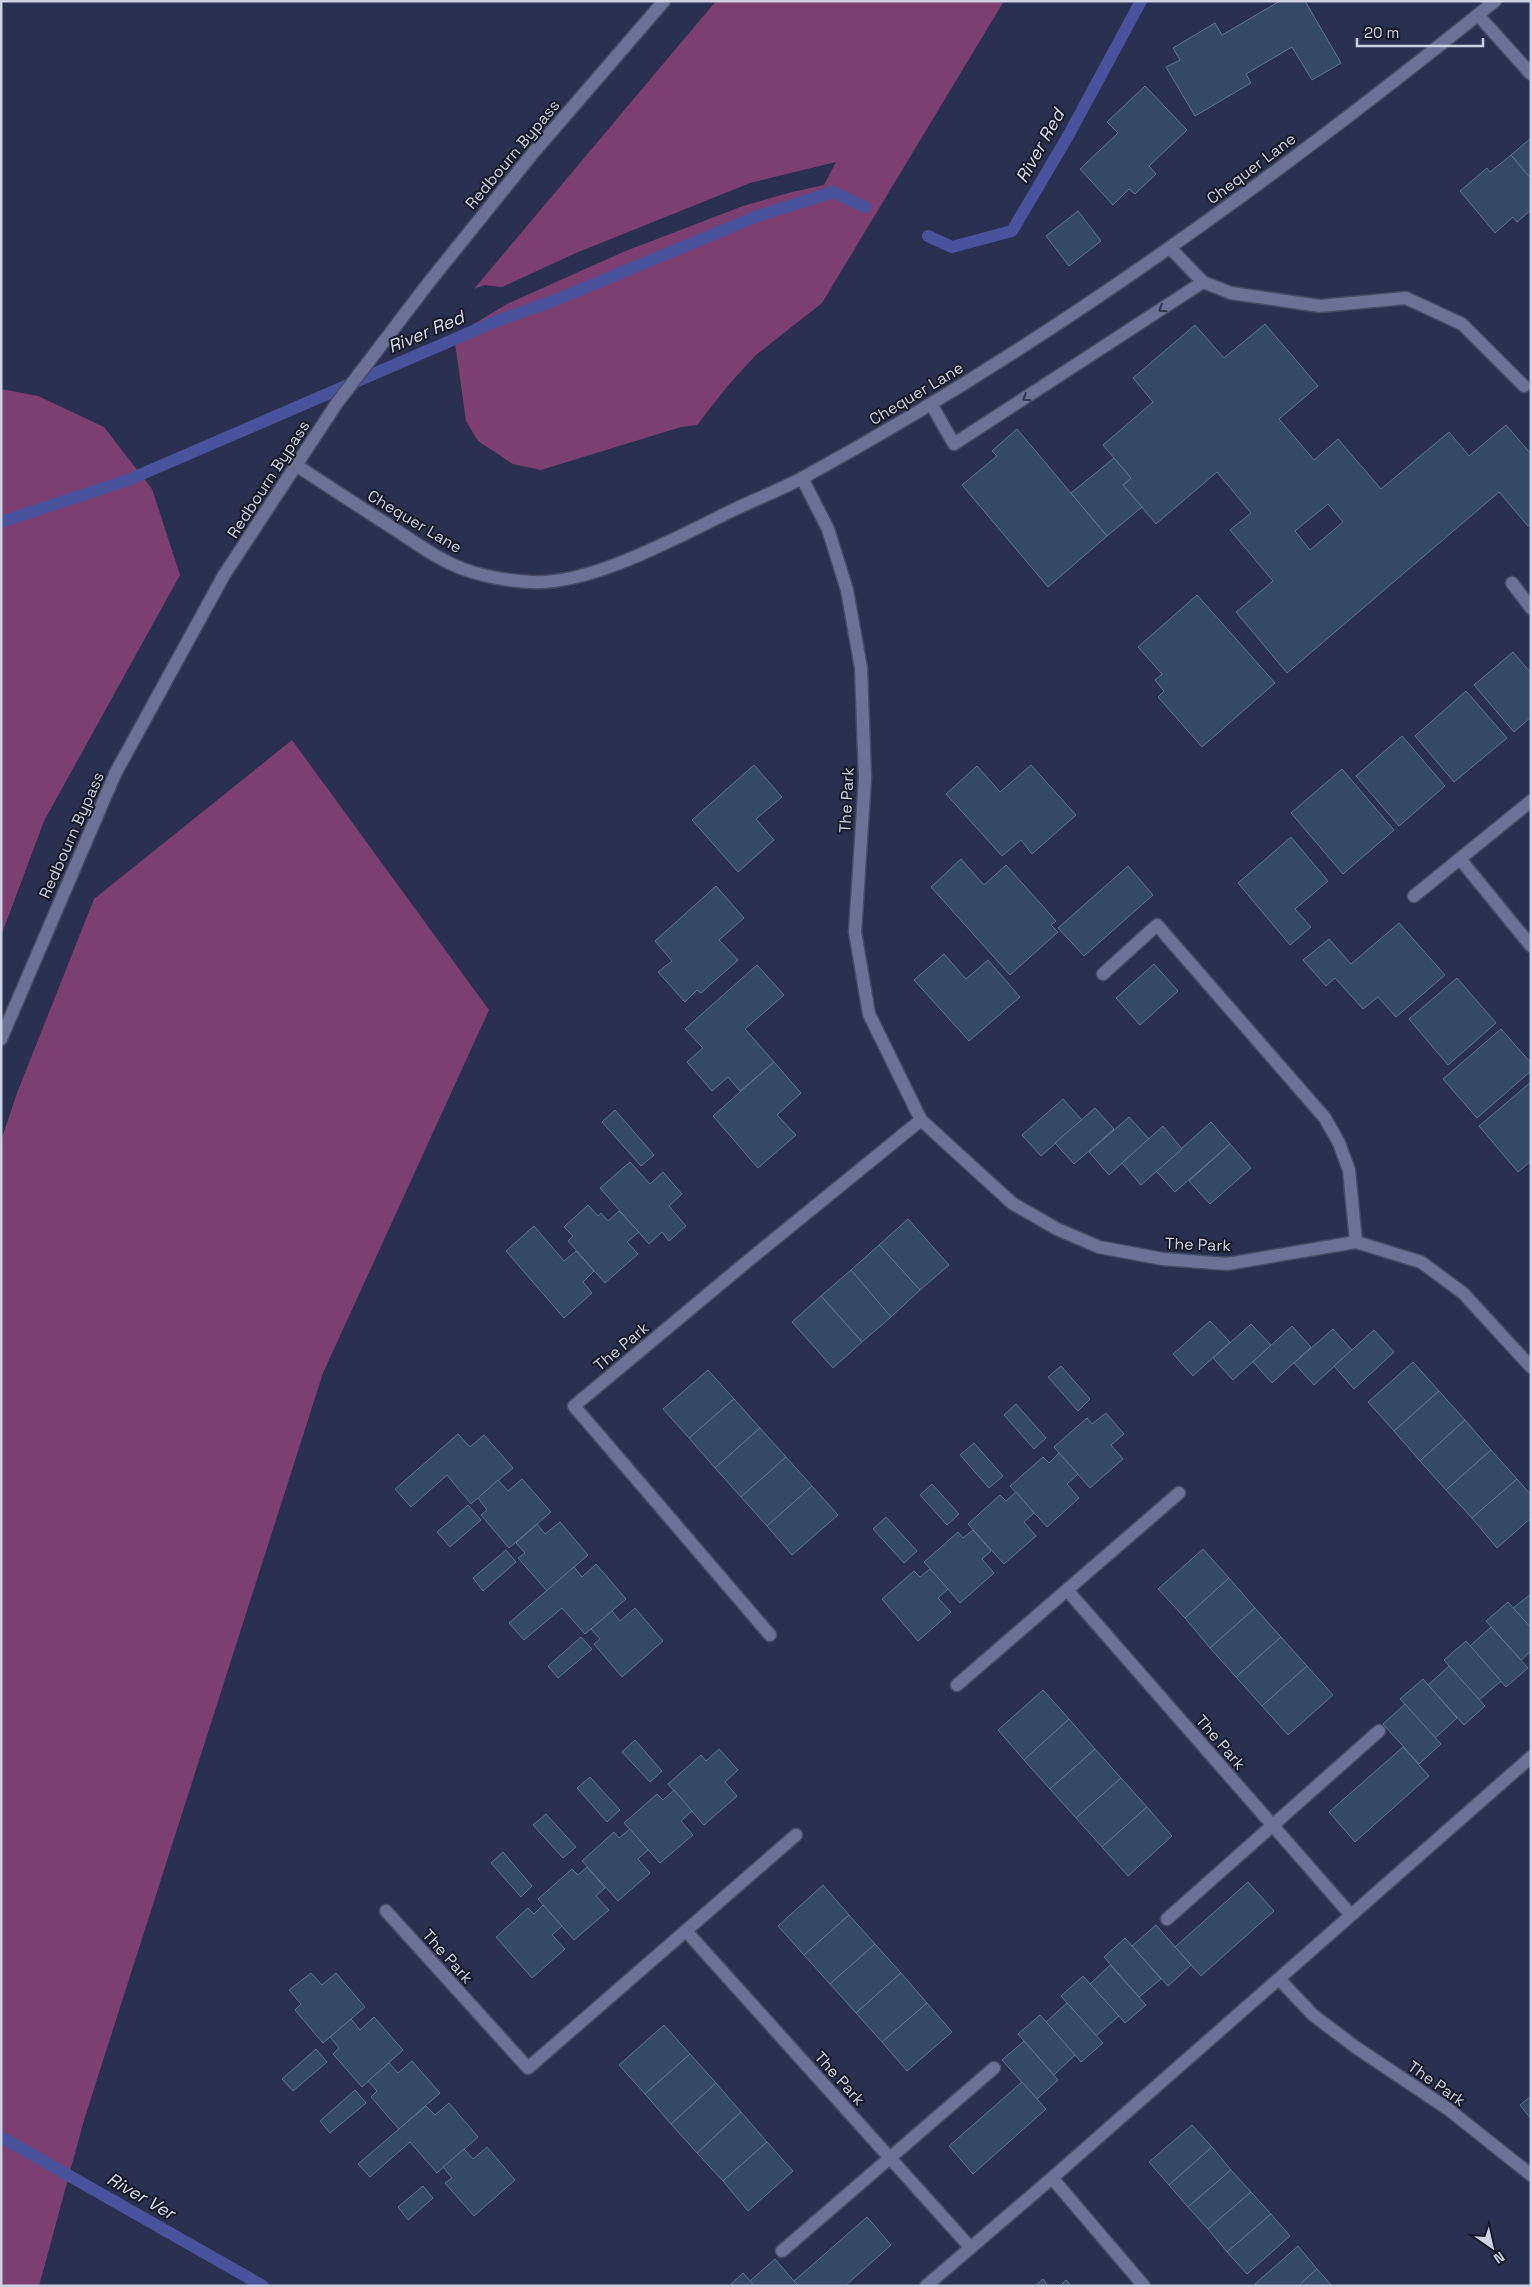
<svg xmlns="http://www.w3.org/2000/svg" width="1532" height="2287" font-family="'Space Grotesk',sans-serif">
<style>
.green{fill:#7d3f71}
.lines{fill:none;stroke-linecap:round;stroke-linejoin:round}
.stream{stroke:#49539d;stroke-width:12}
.building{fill:#334965;stroke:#5d7593;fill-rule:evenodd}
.lane-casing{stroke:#474b65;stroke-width:15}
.street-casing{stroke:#474b65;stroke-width:15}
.secondary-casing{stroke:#474b65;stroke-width:15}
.lane{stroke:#6b7295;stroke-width:12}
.street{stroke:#6b7295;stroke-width:12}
.secondary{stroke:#6b7295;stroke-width:12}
.oneway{stroke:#303448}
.labels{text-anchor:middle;stroke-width:4;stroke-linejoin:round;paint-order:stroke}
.street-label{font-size:16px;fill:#ccd1e4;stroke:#171927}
.water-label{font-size:18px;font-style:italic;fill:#d8ddf2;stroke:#171927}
</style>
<rect width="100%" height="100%" fill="#2a304f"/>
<!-- green -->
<g class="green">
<polygon points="716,1 1004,1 822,303 756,355 730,383 697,425 681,427 541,470 513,464 478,441 466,421 454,336 507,304 623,252 743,206 792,192 824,185 836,162 750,183 576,253 502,287 484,285 474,289"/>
<polygon points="1,389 38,396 104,427 152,489 180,575 44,821 1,936"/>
<polygon points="292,740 489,1010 323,1373 84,2120 39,2286 1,2286 1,1141 17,1093 94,899"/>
</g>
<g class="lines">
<!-- stream -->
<g class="stream">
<polyline points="928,236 952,247 1012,231 1068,136 1141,1"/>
<polyline points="1,522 128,480 494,322 558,299 755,217 833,192 865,207"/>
<polyline points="1,2137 263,2286"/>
</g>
</g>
<!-- building -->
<g class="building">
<polygon points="1280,1 1305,1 1341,63 1312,80 1292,47 1246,74 1251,83 1195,116 1166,67 1180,60 1173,48 1215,23 1222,35"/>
<polygon points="1145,86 1187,130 1149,166 1156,174 1135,194 1129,189 1113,205 1080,169 1118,133 1107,122"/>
<polygon points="1531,138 1531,179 1511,155"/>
<polygon points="1511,155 1531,179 1531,210 1517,222 1513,217 1495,233 1460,191 1487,168 1490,172"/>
<polygon points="1078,211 1101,241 1069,266 1046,236"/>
<path d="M1265,324L1318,386L1279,419L1314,460L1338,439L1381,489L1449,432L1469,456L1506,425L1531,454V524L1528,526L1499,492L1287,673L1236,612L1273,581L1230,530L1251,513L1217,472L1156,524L1123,485L1131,478L1103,445L1153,402L1133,378L1195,325L1224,358ZM1328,504L1343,522L1310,550L1295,531Z"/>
<polygon points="1017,429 1107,536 1048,587 962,485 997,456 992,451"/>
<polygon points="1114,458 1131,478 1123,485 1142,507 1107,536 1071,493"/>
<polygon points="1197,595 1275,683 1202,747 1158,697 1164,691 1155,680 1162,674 1138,647"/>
<polygon points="1513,652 1531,673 1531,717 1514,732 1474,685"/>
<polygon points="1466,691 1507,738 1454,782 1415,736"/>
<polygon points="1402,736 1445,786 1399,826 1356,776"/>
<polygon points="754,765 782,797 756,819 774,840 738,872 692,820"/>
<polygon points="1031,765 1076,815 1032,854 1021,840 1002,856 946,794 977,766 1000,792"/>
<polygon points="1342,769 1394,830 1343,874 1291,813"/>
<polygon points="1291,837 1328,881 1295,909 1311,927 1290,945 1238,883"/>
<polygon points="961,859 984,885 1006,865 1056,921 1051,925 1058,932 1010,975 931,887"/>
<polygon points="1128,866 1153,895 1084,956 1058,928"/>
<polygon points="716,886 744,918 719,940 738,960 701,993 697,990 685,1002 658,972 672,961 655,941"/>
<polygon points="1399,923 1445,975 1396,1017 1378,997 1363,1009 1335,978 1326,986 1303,960 1329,939 1351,964"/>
<polygon points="944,954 966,979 988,960 1020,997 969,1041 914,980"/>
<polygon points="1154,964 1178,991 1140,1025 1116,998"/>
<polygon points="757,965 784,995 745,1029 774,1062 740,1091 728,1077 712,1091 687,1062 703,1048 685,1029"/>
<polygon points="1457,978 1496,1023 1448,1065 1409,1019"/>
<polygon points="1501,1029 1531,1063 1531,1071 1477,1118 1443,1079"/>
<polygon points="774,1062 801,1093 777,1115 796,1135 758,1168 713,1116"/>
<polygon points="1531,1082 1531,1161 1518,1172 1479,1126"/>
<polygon points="1063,1099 1082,1120 1041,1156 1022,1135"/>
<polygon points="1095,1108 1114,1129 1074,1164 1055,1143"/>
<polygon points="615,1110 654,1155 641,1166 602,1122"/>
<polygon points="1129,1117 1149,1139 1109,1175 1089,1152"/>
<polygon points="1211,1122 1230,1144 1175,1192 1156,1171"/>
<polygon points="1163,1126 1182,1149 1141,1185 1122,1163"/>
<polygon points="1230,1144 1251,1168 1210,1204 1189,1181"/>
<polygon points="630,1162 650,1184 663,1172 682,1194 669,1206 686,1226 669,1241 662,1232 649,1244 600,1188"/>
<polygon points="588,1205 598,1216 601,1213 608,1221 619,1211 639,1232 627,1242 638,1254 605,1283 568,1241 573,1236 564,1227"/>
<polygon points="908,1219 949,1265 920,1290 879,1245"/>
<polygon points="534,1226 564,1261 576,1251 594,1271 583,1282 592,1293 564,1318 506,1251"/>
<polygon points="879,1245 920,1290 891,1317 851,1270"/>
<polygon points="851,1270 891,1317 862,1342 821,1296"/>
<polygon points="821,1296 862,1342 833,1368 792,1322"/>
<polygon points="1210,1321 1230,1342 1193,1376 1173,1354"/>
<polygon points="1251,1324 1271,1345 1233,1380 1213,1358"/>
<polygon points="1292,1326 1311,1347 1272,1383 1253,1362"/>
<polygon points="1333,1329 1352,1350 1314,1385 1294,1363"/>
<polygon points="1374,1330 1394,1352 1354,1389 1334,1366"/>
<polygon points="1413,1362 1439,1391 1394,1431 1368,1402"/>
<polygon points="1061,1366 1090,1399 1078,1411 1048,1377"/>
<polygon points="708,1370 734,1399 689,1438 663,1409"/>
<polygon points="1439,1391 1465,1420 1420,1461 1394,1431"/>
<polygon points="734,1399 760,1428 715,1468 689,1438"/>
<polygon points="1016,1404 1046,1438 1034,1449 1004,1415"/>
<polygon points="1106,1413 1124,1434 1111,1445 1123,1459 1090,1488 1054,1447 1087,1418 1092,1424"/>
<polygon points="1465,1420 1491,1450 1446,1490 1420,1461"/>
<polygon points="760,1428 786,1457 741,1497 715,1468"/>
<polygon points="458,1434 470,1447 484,1435 513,1468 471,1504 447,1475 411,1507 395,1489"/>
<polygon points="974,1443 1003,1476 989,1488 960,1455"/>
<polygon points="1491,1450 1517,1479 1472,1518 1446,1490"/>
<polygon points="1059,1453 1078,1474 1067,1484 1079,1498 1047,1527 1010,1486 1043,1457 1049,1463"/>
<polygon points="786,1457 812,1486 767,1526 741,1497"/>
<polygon points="522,1479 551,1512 509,1548 481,1515 487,1510 478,1498 498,1480 508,1491"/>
<polygon points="1517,1479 1531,1495 1531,1518 1497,1548 1472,1518"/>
<polygon points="932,1484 959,1514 947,1525 920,1495"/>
<polygon points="812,1486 838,1515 792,1555 767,1526"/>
<polygon points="1016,1492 1034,1513 1024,1522 1036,1536 1004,1564 968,1524 1000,1495 1006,1501"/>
<polygon points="468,1505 481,1520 450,1547 437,1532"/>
<polygon points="886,1517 917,1551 904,1563 873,1529"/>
<polygon points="560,1522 588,1555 547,1591 518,1558 525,1553 516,1543 537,1524 545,1534"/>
<polygon points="973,1530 991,1551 982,1559 994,1573 960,1603 924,1562 958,1532 963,1538"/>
<polygon points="1203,1549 1229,1578 1185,1618 1158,1589"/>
<polygon points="506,1550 516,1562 483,1591 473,1578"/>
<polygon points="596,1564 626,1599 585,1634 562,1608 524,1640 509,1623 574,1567 582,1577"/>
<polygon points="930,1569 948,1589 938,1598 951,1612 918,1641 882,1599 914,1571 920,1577"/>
<polygon points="1229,1578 1255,1608 1210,1648 1185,1618"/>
<polygon points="1531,1594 1531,1628 1513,1608"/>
<polygon points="1508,1602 1531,1628 1531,1651 1521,1660 1486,1621"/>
<polygon points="635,1608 663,1641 622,1677 594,1644 600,1639 591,1629 612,1611 620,1621"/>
<polygon points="1255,1608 1281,1637 1236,1677 1210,1648"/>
<polygon points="1491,1627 1528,1668 1506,1687 1470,1646"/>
<polygon points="581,1637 592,1649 558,1678 548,1666"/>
<polygon points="1281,1637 1307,1666 1262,1706 1236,1677"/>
<polygon points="1466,1641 1501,1681 1479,1700 1444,1660"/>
<polygon points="1307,1666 1333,1695 1288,1735 1262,1706"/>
<polygon points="1449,1666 1485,1706 1464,1725 1428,1685"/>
<polygon points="1423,1679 1457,1718 1435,1738 1400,1699"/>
<polygon points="1043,1690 1069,1719 1024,1760 998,1730"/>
<polygon points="1405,1704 1441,1744 1419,1764 1383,1724"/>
<polygon points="1069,1719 1095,1749 1050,1789 1024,1760"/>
<polygon points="635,1740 662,1771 650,1782 622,1752"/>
<polygon points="1403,1747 1429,1776 1355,1842 1329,1812"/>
<polygon points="719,1749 738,1770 725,1782 737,1796 704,1825 668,1784 701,1755 706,1761"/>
<polygon points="1095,1749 1121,1778 1076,1818 1050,1789"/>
<polygon points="590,1777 620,1810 607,1822 577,1788"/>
<polygon points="1121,1778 1147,1807 1102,1847 1076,1818"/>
<polygon points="674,1790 692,1811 681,1821 693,1835 660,1863 624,1823 657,1794 663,1800"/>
<polygon points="1147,1807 1172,1836 1128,1876 1102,1847"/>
<polygon points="546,1814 576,1847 563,1858 533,1825"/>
<polygon points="630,1829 648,1850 638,1859 650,1873 618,1901 582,1861 614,1832 619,1838"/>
<polygon points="503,1852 532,1886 521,1897 491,1863"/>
<polygon points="587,1867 605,1888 596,1896 609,1910 574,1940 538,1899 572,1869 578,1875"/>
<polygon points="1248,1882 1274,1911 1201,1976 1175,1947"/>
<polygon points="823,1885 849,1915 804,1955 778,1926"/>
<polygon points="543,1905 562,1926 552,1935 565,1949 532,1978 496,1937 528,1908 534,1914"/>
<polygon points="849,1915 875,1944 830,1984 804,1955"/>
<polygon points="1156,1925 1191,1965 1168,1986 1132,1946"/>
<polygon points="1125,1938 1161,1979 1139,1997 1104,1957"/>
<polygon points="875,1944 901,1973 856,2013 830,1984"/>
<polygon points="1110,1965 1146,2005 1125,2023 1090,1984"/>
<polygon points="311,1973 322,1985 336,1973 365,2007 323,2043 295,2010 301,2004 289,1990"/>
<polygon points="901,1973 927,2003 882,2042 856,2013"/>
<polygon points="1083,1976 1119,2016 1096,2036 1061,1996"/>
<polygon points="927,2003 952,2032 907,2071 882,2042"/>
<polygon points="1067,2003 1103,2043 1081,2062 1046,2022"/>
<polygon points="1040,2015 1075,2055 1054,2075 1018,2034"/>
<polygon points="374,2017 403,2050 362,2087 333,2054 339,2048 330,2037 351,2019 360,2030"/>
<polygon points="664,2025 690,2054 645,2094 619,2065"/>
<polygon points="1024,2041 1058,2080 1037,2099 1002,2060"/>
<polygon points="316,2049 327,2062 293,2091 282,2079"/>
<polygon points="690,2054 716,2083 671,2124 645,2094"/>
<polygon points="412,2061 440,2093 399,2129 371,2097 377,2091 368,2081 389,2063 398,2073"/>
<polygon points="1022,2082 1046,2109 973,2174 949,2146"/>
<polygon points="716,2083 741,2112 697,2153 671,2124"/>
<polygon points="355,2090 366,2103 330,2133 320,2121"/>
<polygon points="1531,2096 1531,2119 1520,2105"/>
<polygon points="449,2103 478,2137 437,2173 410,2142 370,2177 358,2164 426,2106 435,2115"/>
<polygon points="741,2112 767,2142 723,2181 697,2153"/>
<polygon points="1192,2125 1212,2147 1169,2185 1149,2162"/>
<polygon points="767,2142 793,2171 748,2211 723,2181"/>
<polygon points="487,2147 515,2180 474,2216 445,2183 452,2178 443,2167 464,2149 473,2159"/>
<polygon points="1212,2147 1231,2170 1188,2207 1169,2185"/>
<polygon points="1231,2170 1251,2192 1208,2229 1188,2207"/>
<polygon points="423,2186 433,2198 408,2220 398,2207"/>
<polygon points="1251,2192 1271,2214 1227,2252 1208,2229"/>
<polygon points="1271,2214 1290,2236 1247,2274 1227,2252"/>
<polygon points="867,2217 891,2245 845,2286 799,2286 794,2281"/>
<polygon points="1298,2246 1317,2269 1298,2286 1257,2286 1255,2284"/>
<polygon points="775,2259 794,2281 799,2286 755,2286 750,2281"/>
<polygon points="1317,2269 1332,2286 1298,2286"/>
<polygon points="743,2273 755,2286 729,2286"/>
<polygon points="1043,2279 1048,2286 1035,2286"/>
<polygon points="1066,2280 1071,2286 1060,2286"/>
</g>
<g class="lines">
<!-- lane casing -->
<g class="lane-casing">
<g id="lane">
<polyline points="1478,15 1531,74"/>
<polyline points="1170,248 1203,282 1231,293 1320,306 1406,298 1462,324 1524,386"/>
<polyline points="931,404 954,444 1203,282"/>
<polyline points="1512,583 1531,608"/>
<polyline points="1103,974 1157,925 1325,1118 1339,1143 1349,1170 1356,1242"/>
<polyline points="1167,1919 1379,1731"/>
<polyline points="782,2251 994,2068"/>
</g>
</g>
<!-- street casing -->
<g class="street-casing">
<g id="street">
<polyline points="802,478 828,529 847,590 861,668 865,778 855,932 869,1014 921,1120 1012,1203 1057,1229 1099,1247 1163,1259 1227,1264 1356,1242 1421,1262 1463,1293 1531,1367"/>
<polyline points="1460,859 1531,946"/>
<polyline points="1414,896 1531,801"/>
<polyline points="1067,1590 1350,1914"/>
<polyline points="770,1635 574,1406 749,1260 921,1120"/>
<polyline points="957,1685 1179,1493"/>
<polyline points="386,1911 528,2068 796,1835"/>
<polyline points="686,1931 970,2247"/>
<polyline points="1279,1979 1313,2015 1354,2046 1448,2109 1531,2175"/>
<polyline points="1052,2178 1144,2286"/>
<polyline points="926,2286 1052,2178 1531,1757"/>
</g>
</g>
<!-- secondary casing -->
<g class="secondary-casing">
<g id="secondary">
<path d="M296,465C329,487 363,509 396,530C417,544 439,560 463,569C485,577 509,581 532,582C589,585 672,540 723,515C750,501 779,491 806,476C1050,342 1278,176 1495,1"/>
<polyline points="1,1039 115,774 224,575 337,403 430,281 533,153 664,1"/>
</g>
</g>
<!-- lane -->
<use href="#lane" class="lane"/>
<!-- street -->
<use href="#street" class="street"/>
<!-- secondary -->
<use href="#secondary" class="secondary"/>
</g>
<!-- one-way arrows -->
<defs><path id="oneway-chevron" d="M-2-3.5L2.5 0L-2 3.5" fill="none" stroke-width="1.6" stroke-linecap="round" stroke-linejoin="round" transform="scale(1.25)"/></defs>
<g class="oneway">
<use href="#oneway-chevron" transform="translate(1162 309) rotate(147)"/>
<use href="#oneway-chevron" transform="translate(1026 398) rotate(147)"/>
</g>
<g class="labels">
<!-- street labels -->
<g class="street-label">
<text transform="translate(512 154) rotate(-50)" y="6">Redbourn Bypass</text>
<text transform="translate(1251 168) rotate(-37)" y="6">Chequer Lane</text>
<text transform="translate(916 393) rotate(-31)" y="6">Chequer Lane</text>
<text transform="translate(268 479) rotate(-57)" y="6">Redbourn Bypass</text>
<text transform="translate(415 521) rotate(31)" y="6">Chequer Lane</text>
<text transform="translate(846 800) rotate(-87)" y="6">The Park</text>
<text transform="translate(71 835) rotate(-66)" y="6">Redbourn Bypass</text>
<text transform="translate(1198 1244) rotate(2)" y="6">The Park</text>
<text transform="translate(621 1346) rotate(-40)" y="6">The Park</text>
<text transform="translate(1221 1742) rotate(49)" y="6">The Park</text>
<text transform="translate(448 1956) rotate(48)" y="6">The Park</text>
<text transform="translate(840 2078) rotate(48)" y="6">The Park</text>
<text transform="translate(1437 2083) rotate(35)" y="6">The Park</text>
</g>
<!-- water labels -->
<g class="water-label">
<text transform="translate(1040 146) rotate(-61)" y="6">River Red</text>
<text transform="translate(426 332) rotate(-23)" y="6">River Red</text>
<text transform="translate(141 2196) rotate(30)" y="6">River Ver</text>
</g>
</g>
<!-- border -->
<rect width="1532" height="2287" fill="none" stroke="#ccd1e4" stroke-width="5"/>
<!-- north arrow -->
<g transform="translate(1492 2247) rotate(146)" stroke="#171927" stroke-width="4" paint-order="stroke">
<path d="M0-4L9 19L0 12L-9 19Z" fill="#ccd1e4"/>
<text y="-8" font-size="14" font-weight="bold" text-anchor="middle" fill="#ccd1e4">N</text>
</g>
<!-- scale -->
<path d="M1357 38v8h126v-8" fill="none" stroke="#ccd1e4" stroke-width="2.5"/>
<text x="1364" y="38" font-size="15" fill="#ccd1e4" stroke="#171927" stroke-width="4" paint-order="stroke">20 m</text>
</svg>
